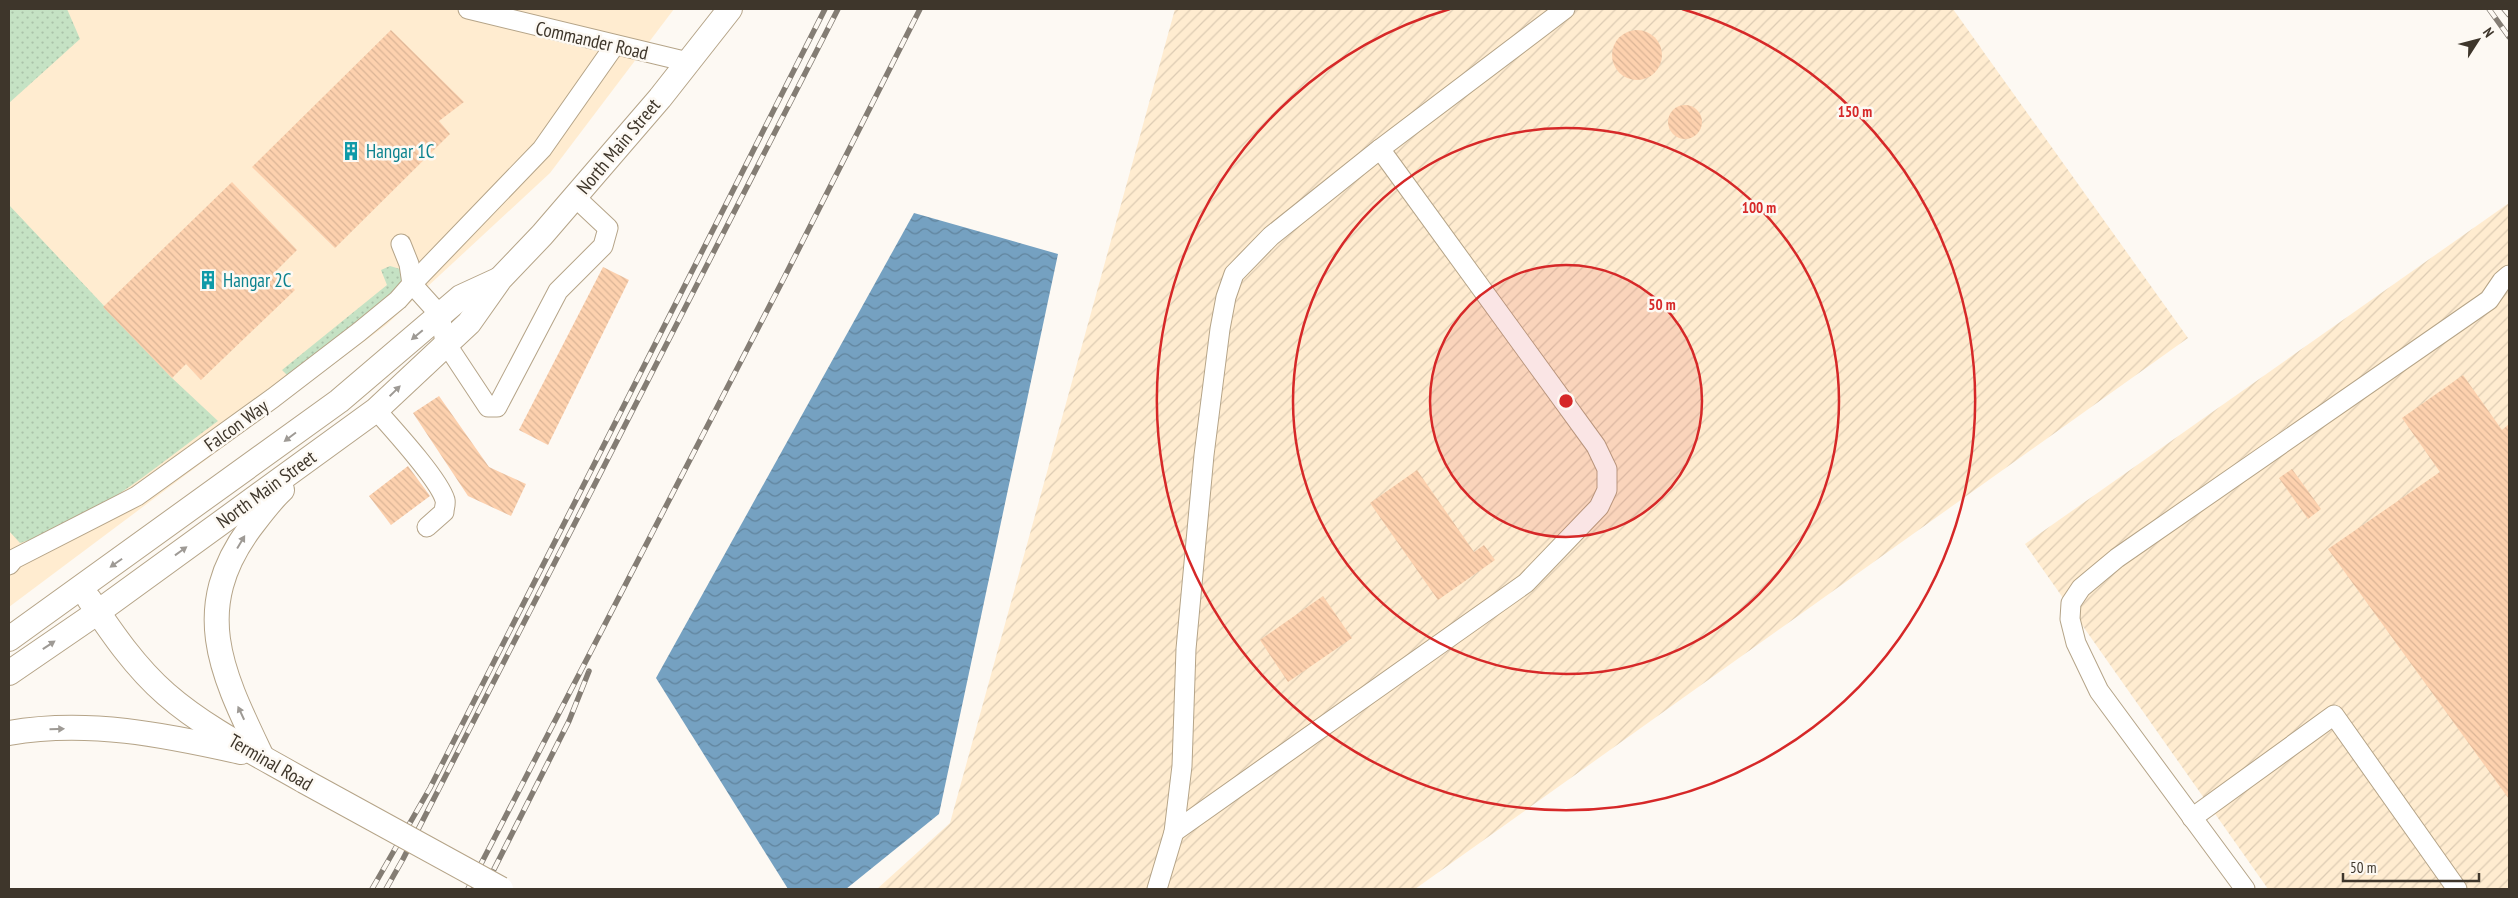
<svg xmlns="http://www.w3.org/2000/svg" width="2518" height="898" font-family="'PT Sans Narrow',sans-serif">
<style>
.industrial{fill:url(#industrial-furrows)}
.built{fill:#ffecd0}
.grass{fill:url(#grass-dots)}
.water{fill:url(#water-waves)}
.building{fill:url(#building-back-hatch)}
.lines{fill:none;stroke-linecap:round;stroke-linejoin:round}
.minor-casing{stroke:#b5a488;stroke-width:21}
.major-casing{stroke:#b5a488;stroke-width:26}
.minor{stroke:#fff;stroke-width:19}
.major{stroke:#fff;stroke-width:24}
.rail-casing{stroke:#847d74;stroke-width:5.5}
.rail{stroke:#fdf9f3;stroke-width:4;stroke-dasharray:11;stroke-linecap:butt}
.major-bridge-casing{stroke:#b5a488;stroke-width:26;stroke-linecap:butt}
.major-bridge{stroke:#fff;stroke-width:24}
.oneway{fill:#9e9a95}
.ring{fill:none;stroke:#d62828;stroke-width:2.5}
.labels{text-anchor:middle;stroke-width:5;stroke-linejoin:round;paint-order:stroke}
.street-label{font-size:19px;fill:#3e362b;stroke:#fdf9f3}
.culture-label{font-size:19px;fill:#0d838f;stroke:#fdf9f3;text-anchor:start}
.centre{fill:#d62828;stroke:#fdf9f3;stroke-width:2.5}
.ring-label{font-size:15px;text-anchor:middle;font-weight:bold;fill:#d62828;stroke:#fdf9f3;stroke-width:5;stroke-linejoin:round;paint-order:stroke}
</style>
<defs>
<pattern id="industrial-furrows" width="10" height="10" patternUnits="userSpaceOnUse" patternTransform="scale(1.25)"><rect width="10" height="10" fill="#ffecd0"/><path d="M-1 1l2-2M0 10L10 0M9 11l2-2" fill="none" stroke="#dccbb3"/></pattern>
<pattern id="grass-dots" width="8" height="8" patternUnits="userSpaceOnUse" patternTransform="scale(1.25)"><rect width="8" height="8" fill="#c5e2c4"/><path d="M2 2h.1M6 6h.1" fill="none" stroke="#aac2a9" stroke-width="1.8" stroke-linecap="round"/></pattern>
<pattern id="water-waves" width="16" height="10" patternUnits="userSpaceOnUse" patternTransform="scale(1.25)"><rect width="16" height="10" fill="#75a1c1"/><path d="M0 5q4-4 8 0t8 0" fill="none" stroke="#61849d"/></pattern>
<pattern id="building-back-hatch" width="6" height="6" patternUnits="userSpaceOnUse" patternTransform="scale(1.25)"><rect width="6" height="6" fill="#fdd1ae"/><path d="M-1 5l2 2M0 0l6 6M5-1l2 2" fill="none" stroke="#dab496"/></pattern>
</defs>
<rect width="100%" height="100%" fill="#fdf9f3"/>
<!-- industrial -->
<g class="industrial">
<polygon points="1175,9 1953,9 2188,338 1415,889 877,889 950,823"/>
<polygon points="2509,203 2509,889 2268,889 2025,544"/>
</g>
<!-- built -->
<polygon class="built" points="9,9 674,9 550,173 386,325 9,607"/>
<!-- grass -->
<g class="grass">
<polygon points="9,9 67,9 80,39 9,103"/>
<path d="M9,205L172,378L218,421C156,466 95,521 20,543L9,531Z"/>
<polygon points="390,266 400,269 404,277 403,285 290,378 282,370 387,285 381,270"/>
</g>
<!-- water -->
<polygon class="water" points="914,213 1058,254 939,814 846,889 788,889 656,678"/>
<!-- building -->
<g class="building">
<circle cx="1637" cy="55" r="25"/>
<polygon points="391,30 464,102 439,121 450,134 335,248 252,167"/>
<circle cx="1685" cy="122" r="17"/>
<polygon points="232,182 297,250 276,271 295,290 201,380 186,364 172,378 103,307"/>
<polygon points="603,267 629,280 548,445 519,430"/>
<polygon points="2463,375 2502,430 2509,424 2509,799 2328,549 2440,472 2402,418"/>
<polygon points="439,396 489,467 526,484 511,516 468,496 413,413"/>
<polygon points="408,466 430,496 391,525 369,496"/>
<polygon points="2292,469 2321,509 2308,519 2279,478"/>
<polygon points="1417,470 1474,552 1484,545 1495,560 1438,600 1370,503"/>
<polygon points="1323,596 1352,638 1288,682 1260,640"/>
</g>
<g class="lines">
<!-- minor casing -->
<g class="minor-casing">
<g id="minor">
<polyline points="468,9 688,62"/>
<polyline points="575,197 608,228 603,246 558,291 497,407 488,407 445,342 440,315 412,284 542,149 615,45"/>
<path d="M376,410C392,428 439,479 445,500C446,504 444,508 444,512L427,527"/>
<polyline points="9,565 14,559 137,496 273,398 359,332 398,300 412,284 409,264 401,244"/>
<polyline points="2192,818 2334,715 2457,889"/>
<polyline points="1174,832 1526,583 1599,507 1607,490 1607,469 1596,446 1380,149"/>
<polyline points="1157,889 1174,832 1182,766 1186,649 1204,455 1220,329 1226,297 1234,274 1271,236 1380,149 1565,9"/>
<polyline points="2245,889 2099,691 2076,643 2070,619 2071,603 2081,588 2117,558 2489,300 2502,281 2509,275"/>
</g>
</g>
<!-- major casing -->
<g class="major-casing">
<g id="major">
<path d="M89,599C112,633 135,667 166,694C206,729 257,754 304,781"/>
<polyline points="9,639 339,401 461,297 498,280"/>
<polyline points="9,673 98,612 376,410 469,323 500,279 542,235 660,98 730,9"/>
<path d="M9,733C87,719 165,735 241,752"/>
<path d="M262,757C223,675 189,611 250,528C260,515 270,501 282,490"/>
</g>
</g>
<!-- minor -->
<use href="#minor" class="minor"/>
<!-- major -->
<use href="#major" class="major"/>
<!-- rail casing -->
<g class="rail-casing">
<g id="rail">
<polyline points="2489,9 2509,37"/>
<polyline points="2504,9 2509,15"/>
<polyline points="372,889 430,788 825,9"/>
<polyline points="386,889 403,859 838,9"/>
<polyline points="468,889 785,276 920,9"/>
<polyline points="484,889 569,721 589,671"/>
</g>
</g>
<!-- rail -->
<use href="#rail" class="rail"/>
<!-- major-bridge casing -->
<g class="major-bridge-casing">
<polyline id="major-bridge" points="304,781 501,889"/>
</g>
<!-- major-bridge -->
<use href="#major-bridge" class="major-bridge"/>
</g>
<!-- one-way arrows -->
<defs><path id="oneway-solid" d="M-6-.8H1V-3.2L6.5 0L1 3.2V.8H-6Z" transform="scale(1.25)"/></defs>
<g class="oneway">
<use href="#oneway-solid" transform="translate(417 335) rotate(140)"/>
<use href="#oneway-solid" transform="translate(395 391) rotate(-44)"/>
<use href="#oneway-solid" transform="translate(290 437) rotate(143)"/>
<use href="#oneway-solid" transform="translate(241 542) rotate(-59)"/>
<use href="#oneway-solid" transform="translate(181 551) rotate(-36)"/>
<use href="#oneway-solid" transform="translate(116 563) rotate(145)"/>
<use href="#oneway-solid" transform="translate(49 645) rotate(-34)"/>
<use href="#oneway-solid" transform="translate(241 713) rotate(-115)"/>
<use href="#oneway-solid" transform="translate(57 729) rotate(-1)"/>
</g>
<!-- distance rings -->
<circle cx="1566" cy="401" r="136" fill="#d62828" fill-opacity=".12"/>
<g class="ring">
<circle cx="1566" cy="401" r="136"/>
<circle cx="1566" cy="401" r="273"/>
<path d="M1682 9A409 409 0 1 1 1450 9"/>
</g>
<!-- icons -->
<defs>
<g id="building-bare" transform="scale(1.5)"><path d="M-4-6H4V6H1V3H-1V6H-4ZM-2.5-4.3h1.7v1.8h-1.7ZM.8-4.3h1.7v1.8H.8ZM-2.5-1h1.7V.8h-1.7ZM.8-1h1.7V.8H.8Z" fill="#0f9aa8" stroke="#fdf9f3" stroke-width="2.5" paint-order="stroke"/></g>
</defs>
<g fill-rule="evenodd">
<use href="#building-bare" x="351" y="151"/>
<use href="#building-bare" x="208" y="280"/>
</g>
<g class="labels">
<!-- street labels -->
<g class="street-label">
<text transform="translate(592 40) rotate(13)" y="7">Commander Road</text>
<text transform="translate(618 146) rotate(-50)" y="7">North Main Street</text>
<text transform="translate(236 425) rotate(-36)" y="7">Falcon Way</text>
<text transform="translate(266 489) rotate(-36)" y="7">North Main Street</text>
<text transform="translate(271 762) rotate(30)" y="7">Terminal Road</text>
</g>
<!-- culture labels -->
<g class="culture-label">
<text x="366" y="158">Hangar 1C</text>
<text x="223" y="287">Hangar 2C</text>
</g>
</g>
<circle cx="1566" cy="401" r="8" class="centre"/>
<g class="ring-label">
<text x="1855" y="117">150 m</text>
<text x="1759" y="213">100 m</text>
<text x="1662" y="310">50 m</text>
</g>
<!-- border -->
<rect width="2518" height="898" fill="none" stroke="#3e362b" stroke-width="20"/>
<!-- north arrow -->
<g transform="translate(2478 40) rotate(54)" stroke="#fdf9f3" stroke-width="4" paint-order="stroke">
<path d="M0-4L9 19L0 12L-9 19Z" fill="#3e362b"/>
<text y="-8" font-size="14" font-weight="bold" text-anchor="middle" fill="#3e362b">N</text>
</g>
<!-- scale -->
<path d="M2343 873v8h136v-8" fill="none" stroke="#3e362b" stroke-width="2.5"/>
<text x="2350" y="873" font-size="15" fill="#3e362b" stroke="#fdf9f3" stroke-width="4" paint-order="stroke">50 m</text>
</svg>
